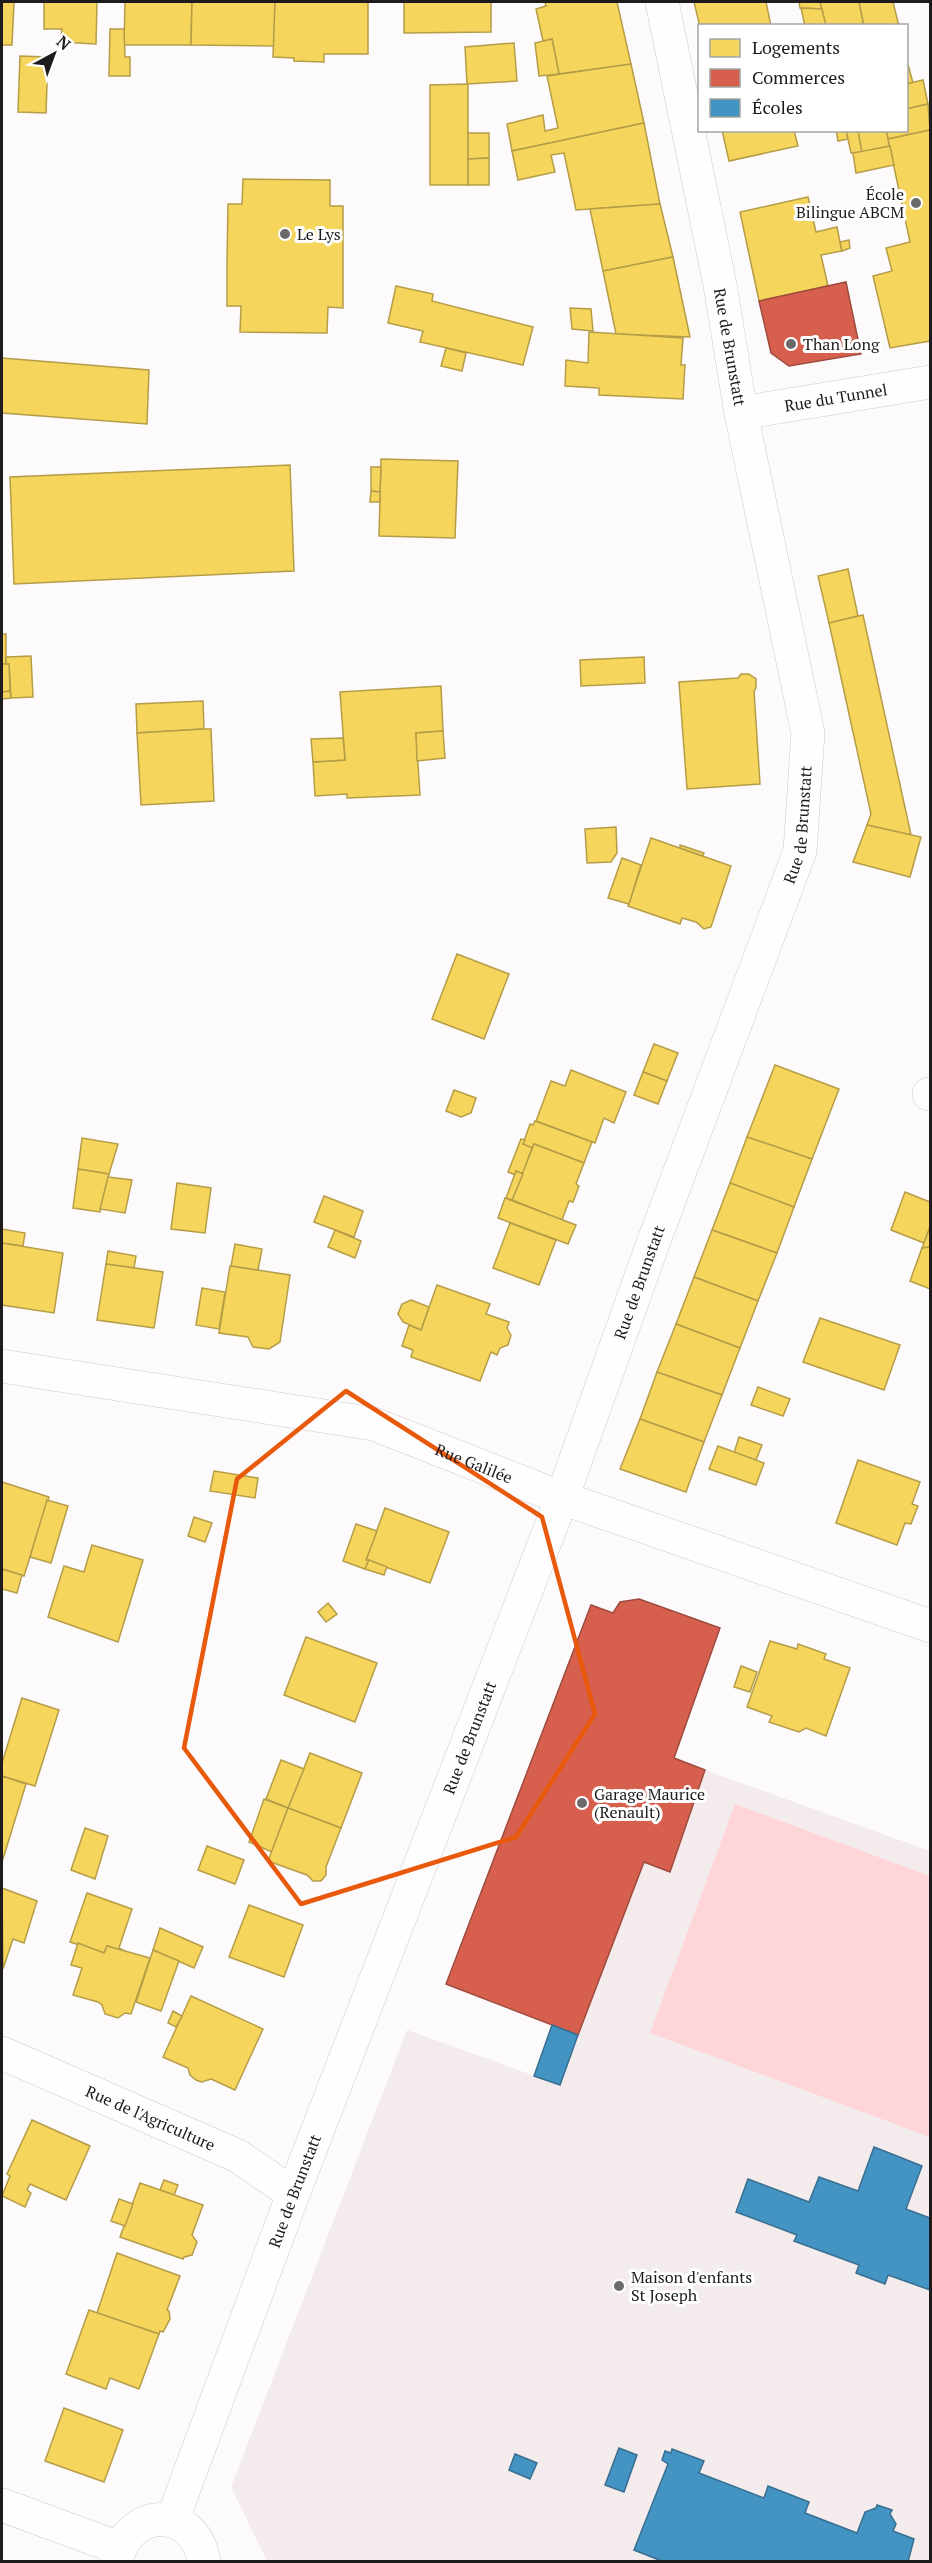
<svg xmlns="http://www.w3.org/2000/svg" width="932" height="2563" font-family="'PT Serif',serif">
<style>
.built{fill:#f4ebec}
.green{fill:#fed6d9}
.homes{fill:#f6d55c;stroke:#b59d48;stroke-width:1.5}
.shops{fill:#d6604d;stroke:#9e4b3e;stroke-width:1.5}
.schools{fill:#4393c3;stroke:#386f91;stroke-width:1.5}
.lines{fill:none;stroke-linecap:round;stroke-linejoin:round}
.minor-casing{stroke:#cdcaca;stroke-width:34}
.minor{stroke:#fffefe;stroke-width:33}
.marked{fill:none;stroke:#e8590c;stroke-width:4.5;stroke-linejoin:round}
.poi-dot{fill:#6b6969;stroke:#fff;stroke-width:2}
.labels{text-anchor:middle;stroke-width:6;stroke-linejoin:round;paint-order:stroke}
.poi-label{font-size:16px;fill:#1d1b1b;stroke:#fff;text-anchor:start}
.street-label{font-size:16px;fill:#1d1b1b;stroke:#fff}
</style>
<rect width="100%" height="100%" fill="#fdfafb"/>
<!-- built -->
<polygon class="built" points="705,1770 930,1851 930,2561 267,2561 231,2487 407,2030 560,2085 644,1862 670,1871"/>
<!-- green -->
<polygon class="green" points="735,1804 930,1876 930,2137 650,2033"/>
<!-- homes -->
<g class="homes">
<polygon points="2,2 14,2 12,45 2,45"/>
<polygon points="44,2 97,2 96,44 60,42 62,29 44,29"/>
<polygon points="125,2 192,2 191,45 124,45"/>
<polygon points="192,2 275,2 274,46 191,45"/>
<polygon points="275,2 368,2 368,54 324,54 324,62 294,61 294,58 273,57"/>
<polygon points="404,2 491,2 491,32 404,33"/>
<polygon points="545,2 617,2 631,64 559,74 552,39 543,41 536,9 546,6"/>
<polygon points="694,2 766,2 771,26 700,27"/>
<polygon points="799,2 820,2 822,9 800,8"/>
<polygon points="820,2 859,2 864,26 826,26"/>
<polygon points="859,2 893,2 899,26 864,26"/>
<polygon points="801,8 822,9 826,26 805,26"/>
<polygon points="110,29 124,29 125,57 130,57 130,76 109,76"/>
<polygon points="552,39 559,74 539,76 535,43"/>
<polygon points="514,43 517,81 467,84 465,47"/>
<polygon points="20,56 48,57 46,113 18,112"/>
<polygon points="906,57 913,83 906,84"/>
<polygon points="631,64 644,123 512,151 507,124 543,115 545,131 558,128 547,76"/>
<polygon points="923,80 928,104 906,109 906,84"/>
<polygon points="468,84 468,185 430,185 430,85"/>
<polygon points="928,104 930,130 888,139 886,130 906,130 906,109"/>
<polygon points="644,123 660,204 576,210 564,153 551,155 555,172 518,180 512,151"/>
<polygon points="722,130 794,130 798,146 729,161"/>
<polygon points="836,130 846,130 848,139 838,141"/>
<polygon points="846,130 858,130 862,152 851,153"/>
<polygon points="858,130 886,130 890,146 862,152"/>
<polygon points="930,130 930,341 890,348 873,276 892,271 886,248 910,242 888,139"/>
<polygon points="468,133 489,133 489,158 468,159"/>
<polygon points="890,146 894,165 856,173 853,153"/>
<polygon points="489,158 489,185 468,185 468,159"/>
<polygon points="243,179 330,180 330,206 343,206 343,308 328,307 327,333 240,332 241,306 227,306 227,263 228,204 242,204"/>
<polygon points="808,197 816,232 837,227 840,242 842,251 821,255 828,286 759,301 740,212"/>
<polygon points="660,204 673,257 603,271 590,209"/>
<polygon points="849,240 850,248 842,251 840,242"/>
<polygon points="673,257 690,337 616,334 603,271"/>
<polygon points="396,286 433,294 432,301 533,327 523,365 420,342 423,331 388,323"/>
<polygon points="570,308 591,309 593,331 572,329"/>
<polygon points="589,332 683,338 681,365 685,365 683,399 599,395 599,388 565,386 566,360 588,363"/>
<polygon points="446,348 466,353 462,371 441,366"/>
<polygon points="2,358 149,370 147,424 2,413"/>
<polygon points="381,459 458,461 455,538 379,536"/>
<polygon points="290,465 294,571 14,584 10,477"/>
<polygon points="371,467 381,467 380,492 371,491"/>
<polygon points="371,491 380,492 380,502 370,502"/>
<polygon points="848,569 858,616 829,623 818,576"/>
<polygon points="863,615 911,835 867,825 871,814 829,623"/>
<rect x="2" y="634" width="4" height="30"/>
<polygon points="31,656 33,697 11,698 9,664 6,664 6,657"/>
<polygon points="644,657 645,683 581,686 580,660"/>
<polygon points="2,664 9,664 10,691 2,692"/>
<polygon points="741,674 749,674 756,679 756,688 754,691 760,784 687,789 679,682 738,678"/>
<polygon points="441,686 443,731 416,733 420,795 347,798 347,794 315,796 313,762 345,760 340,692"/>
<polygon points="10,691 11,698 2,699 2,692"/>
<polygon points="203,701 204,729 137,733 136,704"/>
<polygon points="204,729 211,729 214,801 141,805 137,733"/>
<polygon points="443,731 445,758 417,761 416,733"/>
<polygon points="343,738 345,760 313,762 311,739"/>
<polygon points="867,825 921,837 910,877 853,862"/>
<polygon points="616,827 617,853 611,862 587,863 585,829"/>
<polygon points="651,838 731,866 711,927 704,929 696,922 682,918 680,924 628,906"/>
<polygon points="680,845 704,853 703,856 680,848"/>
<polygon points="622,858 641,865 629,904 608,898"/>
<polygon points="457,954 509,974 484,1039 432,1019"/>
<polygon points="654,1044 678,1053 667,1081 643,1072"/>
<polygon points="775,1065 839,1089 812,1159 747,1137"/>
<polygon points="571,1070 626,1092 614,1123 604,1118 595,1143 536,1121 551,1081 565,1086"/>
<polygon points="643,1072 667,1081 658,1104 634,1095"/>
<polygon points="454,1090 476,1098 471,1113 461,1117 446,1111"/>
<polygon points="535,1121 592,1142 584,1163 534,1144 532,1148 523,1144 530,1124 533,1125"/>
<polygon points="747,1137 812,1159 794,1207 730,1183"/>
<polygon points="82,1138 118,1144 109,1174 78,1169"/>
<polygon points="521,1139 525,1140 523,1144 532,1148 523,1174 516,1171 515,1175 508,1172"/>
<polygon points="534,1144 584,1163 576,1184 579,1186 573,1202 569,1201 562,1220 512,1200"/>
<polygon points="78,1169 109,1174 100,1212 73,1208"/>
<polygon points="516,1171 523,1174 512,1200 506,1198"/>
<polygon points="108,1177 132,1180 125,1213 100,1209"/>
<polygon points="177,1183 211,1188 205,1233 171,1229"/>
<polygon points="730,1183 794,1207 777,1253 712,1230"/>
<polygon points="905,1192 930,1202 930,1227 924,1243 891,1230"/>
<polygon points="324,1196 363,1211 354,1237 314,1222"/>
<polygon points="505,1198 576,1225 568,1244 498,1218"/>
<polygon points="510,1223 556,1240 539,1285 493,1268"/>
<polygon points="930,1227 930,1247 922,1248 924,1243"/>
<polygon points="2,1229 25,1233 23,1246 2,1243"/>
<polygon points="335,1230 361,1241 355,1258 328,1247"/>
<polygon points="712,1230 777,1253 758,1301 694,1277"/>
<polygon points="2,1243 63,1253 54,1313 2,1305"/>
<polygon points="235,1244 262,1249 258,1270 231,1266"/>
<polygon points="930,1247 930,1289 910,1281 922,1248"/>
<polygon points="108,1251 136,1256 134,1268 106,1264"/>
<polygon points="106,1264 163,1272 154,1328 97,1320"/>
<polygon points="230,1266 290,1275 280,1342 269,1349 253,1347 248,1337 219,1333"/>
<polygon points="694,1277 758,1301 740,1348 676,1324"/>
<polygon points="437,1285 490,1304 486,1314 509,1322 507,1328 511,1335 508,1345 500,1348 497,1355 491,1352 480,1381 411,1357 413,1350 402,1346 409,1325 421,1330"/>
<polygon points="202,1288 225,1292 219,1329 196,1325"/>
<polygon points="411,1300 429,1307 421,1330 403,1322 398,1314 402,1304"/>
<polygon points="820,1318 900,1345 884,1390 803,1362"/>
<polygon points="676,1324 740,1348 722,1395 657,1372"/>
<polygon points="657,1372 722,1395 704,1442 640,1419"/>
<polygon points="758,1387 790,1399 783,1416 751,1405"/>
<polygon points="640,1419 704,1442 686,1492 620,1469"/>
<polygon points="739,1437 762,1445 756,1460 734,1453"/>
<polygon points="718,1446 764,1463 756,1485 709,1469"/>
<polygon points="858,1460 920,1482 912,1504 918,1506 911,1524 905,1523 897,1545 836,1523"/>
<polygon points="214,1471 258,1478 255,1498 210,1491"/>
<polygon points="2,1482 49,1497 24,1576 2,1569"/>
<polygon points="47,1500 68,1506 51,1563 30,1557"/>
<polygon points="385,1508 449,1532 430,1583 366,1560"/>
<polygon points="194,1517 212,1523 205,1542 188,1536"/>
<polygon points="356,1524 377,1531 366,1560 369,1560 365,1569 343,1561"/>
<polygon points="92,1545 143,1560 118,1642 48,1617 64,1566 84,1572"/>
<polygon points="369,1560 387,1567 384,1575 365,1569"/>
<polygon points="2,1569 22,1575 17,1593 2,1589"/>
<polygon points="328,1603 337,1614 326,1622 318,1612"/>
<polygon points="306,1637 377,1663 355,1722 284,1695"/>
<polygon points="770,1641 797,1649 798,1644 826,1654 824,1659 850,1668 826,1736 806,1728 799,1732 769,1722 772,1716 747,1707"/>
<polygon points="741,1666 757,1672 750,1692 734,1687"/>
<polygon points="22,1698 59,1710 35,1786 2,1776 2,1763"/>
<polygon points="310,1753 362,1773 341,1828 288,1808"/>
<polygon points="281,1760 304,1769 288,1808 266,1799"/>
<polygon points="2,1776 26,1784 3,1859 2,1858"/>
<polygon points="264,1799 288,1808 272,1852 249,1842"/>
<polygon points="288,1808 341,1828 326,1867 326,1875 321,1881 313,1881 307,1875 268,1861"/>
<polygon points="85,1828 108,1836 95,1879 71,1870"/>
<polygon points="207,1846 244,1860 235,1884 198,1870"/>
<polygon points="2,1888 37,1901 24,1943 13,1939 3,1969"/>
<polygon points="87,1893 132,1909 119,1948 130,1954 107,1946 104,1953 70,1942"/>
<polygon points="249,1905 303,1925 284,1977 229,1957"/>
<polygon points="160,1928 203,1947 194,1968 153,1950"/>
<polygon points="78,1943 104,1953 107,1946 150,1958 131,2014 125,2013 118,2018 105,2014 102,2005 98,2002 73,1995 82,1968 71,1965"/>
<polygon points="153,1950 179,1961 161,2011 136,2002"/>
<polygon points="191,1996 263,2029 235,2090 211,2079 202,2082 196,2080 190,2075 188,2068 163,2057"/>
<polygon points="173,2011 182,2016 176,2027 168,2023"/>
<polygon points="32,2120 90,2146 66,2200 30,2184 27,2190 31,2193 25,2207 2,2196 10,2176 7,2174"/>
<polygon points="164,2180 178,2185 174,2195 160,2190"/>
<polygon points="140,2183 203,2205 192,2235 197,2242 192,2255 184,2257 183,2259 120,2237"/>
<polygon points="119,2199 133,2204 125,2226 111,2221"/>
<polygon points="117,2253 180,2276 167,2310 169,2311 170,2319 163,2332 160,2331 159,2334 97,2313"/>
<polygon points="89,2310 159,2334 139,2389 110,2378 106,2389 66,2374"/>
<polygon points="64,2408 123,2430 104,2482 45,2461"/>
</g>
<!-- shops -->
<g class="shops">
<polygon points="846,282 861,354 789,366 771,353 759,301"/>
<polygon points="639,1599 720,1628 674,1758 705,1770 670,1872 644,1862 578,2035 446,1984 591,1605 613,1613 620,1602"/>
</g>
<!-- schools -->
<g class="schools">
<polygon points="552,2025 578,2035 560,2085 534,2076"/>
<polygon points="874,2147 922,2166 906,2209 930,2218 930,2290 888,2275 885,2284 856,2273 859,2265 794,2241 797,2235 736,2212 748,2179 809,2202 819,2177 858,2191"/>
<polygon points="619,2448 637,2455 624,2492 605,2485"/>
<polygon points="672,2449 704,2461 699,2473 764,2498 768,2486 809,2502 805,2513 857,2533 865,2512 876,2508 877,2505 892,2510 890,2514 896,2524 893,2531 914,2539 908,2562 664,2562 634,2550 668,2464 662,2460 665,2451 671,2453"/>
<polygon points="515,2454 537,2463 530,2479 509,2470"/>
</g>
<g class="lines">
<!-- minor casing -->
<g class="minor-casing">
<g id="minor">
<path id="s1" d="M741,413L930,382"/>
<polyline points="929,1094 930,1094"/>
<path id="s2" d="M2,1366L374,1424L562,1498L930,1626"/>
<path id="s3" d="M2,2053L238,2156L293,2194"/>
<polyline points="2,2505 119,2548"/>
<path id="s4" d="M172,2521L293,2194L562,1498L652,1246L800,851L808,733L741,413L720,285L662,2"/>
<path d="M116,2562C128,2505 196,2506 204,2562"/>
</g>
</g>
<!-- minor -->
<use href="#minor" class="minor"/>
</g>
<!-- marked area -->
<path class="marked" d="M346,1391L542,1517L595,1714L516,1837L301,1904L184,1748L237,1479Z"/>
<!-- markers -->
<g class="poi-dot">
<circle cx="916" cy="203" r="6"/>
<circle cx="285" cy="234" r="6"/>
<circle cx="791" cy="344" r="6"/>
<circle cx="582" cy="1803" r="6"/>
<circle cx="619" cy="2286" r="6"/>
</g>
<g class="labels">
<!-- poi labels -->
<g class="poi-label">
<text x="904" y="200" text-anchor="end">École<tspan x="904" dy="18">Bilingue ABCM</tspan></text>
<text x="297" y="240">Le Lys</text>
<text x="803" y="350">Than Long</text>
<text x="594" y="1800">Garage Maurice<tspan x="594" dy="18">(Renault)</tspan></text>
<text x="631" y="2283">Maison d'enfants<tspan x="631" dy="18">St Joseph</tspan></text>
</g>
<!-- street labels -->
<g class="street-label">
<text transform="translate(730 347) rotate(80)" y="6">Rue de Brunstatt</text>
<text dy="6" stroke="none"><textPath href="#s1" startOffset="96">Rue du Tunnel</textPath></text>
<text dy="6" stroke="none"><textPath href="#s4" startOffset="1810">Rue de Brunstatt</textPath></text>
<text dy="6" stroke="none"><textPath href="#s4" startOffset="1324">Rue de Brunstatt</textPath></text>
<text dy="6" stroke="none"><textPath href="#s2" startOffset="484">Rue Galilée</textPath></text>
<text dy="6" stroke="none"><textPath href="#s4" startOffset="838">Rue de Brunstatt</textPath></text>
<text dy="6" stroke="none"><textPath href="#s3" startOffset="162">Rue de l'Agriculture</textPath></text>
<text dy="6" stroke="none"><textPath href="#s4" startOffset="352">Rue de Brunstatt</textPath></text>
</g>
</g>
<!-- border -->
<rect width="932" height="2563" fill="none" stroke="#1d1b1b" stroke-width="6"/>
<!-- legend -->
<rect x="698" y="24" width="210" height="108" fill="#ffffff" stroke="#a5a4a4" stroke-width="1.5"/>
<rect x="710" y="39" width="30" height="18" fill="#f6d55c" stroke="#a5a4a4" stroke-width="1.5"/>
<text x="752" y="54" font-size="18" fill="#1d1b1b">Logements</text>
<rect x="710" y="69" width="30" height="18" fill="#d6604d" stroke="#a5a4a4" stroke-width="1.5"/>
<text x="752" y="84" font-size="18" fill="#1d1b1b">Commerces</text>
<rect x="710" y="99" width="30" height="18" fill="#4393c3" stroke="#a5a4a4" stroke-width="1.5"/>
<text x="752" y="114" font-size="18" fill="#1d1b1b">Écoles</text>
<!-- north arrow -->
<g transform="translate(54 54) rotate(41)" stroke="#ffffff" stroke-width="4.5" paint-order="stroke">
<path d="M0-4.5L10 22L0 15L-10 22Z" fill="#1d1b1b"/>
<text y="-9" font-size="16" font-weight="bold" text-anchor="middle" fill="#1d1b1b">N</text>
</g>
</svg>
